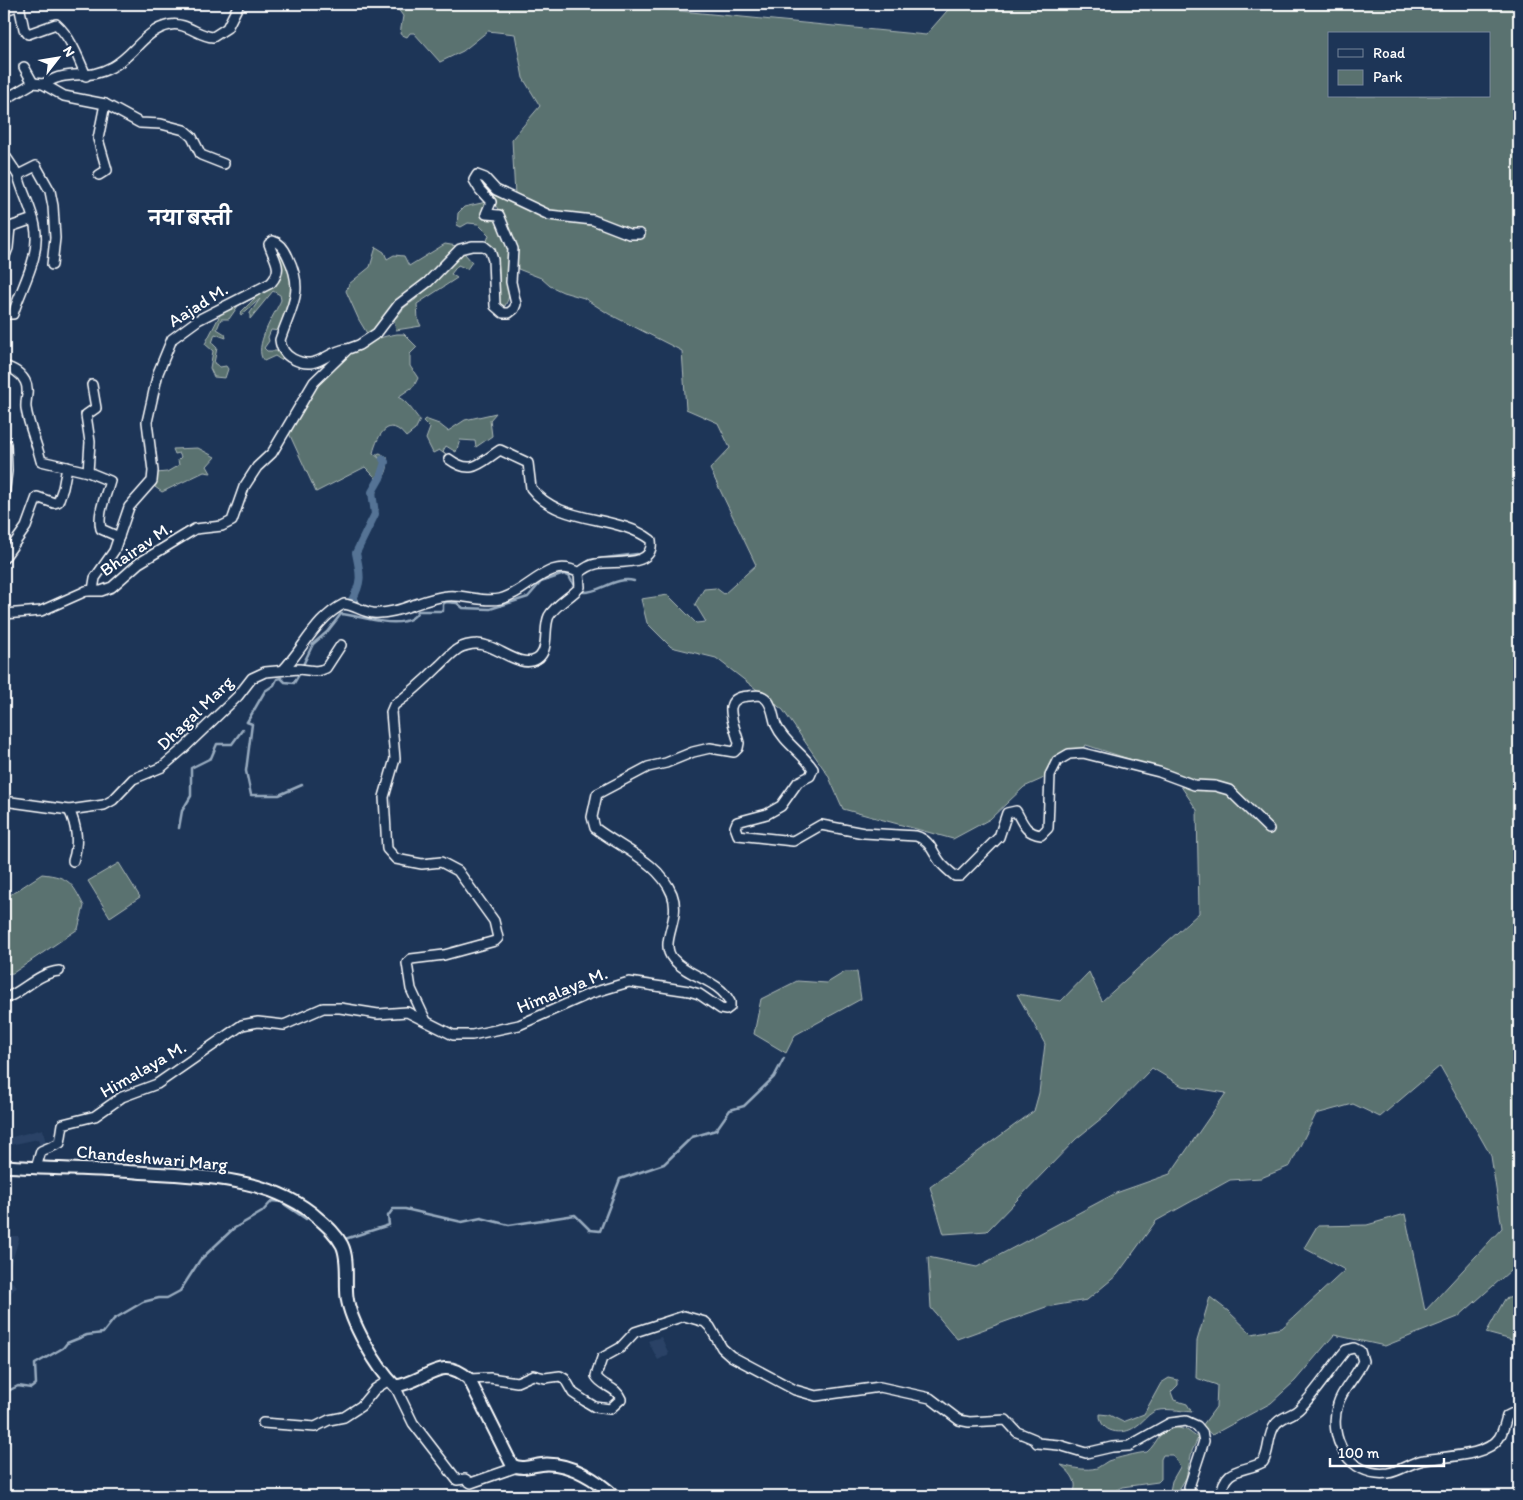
<svg xmlns="http://www.w3.org/2000/svg" width="1523" height="1500" font-family="Itim,'Playpen Sans Deva',sans-serif">
<style>
.built{fill:#2a4366}
.green{fill:#5a726f;stroke:#acb8b7;fill-rule:evenodd}
.lines{fill:none;stroke-linecap:round;stroke-linejoin:round}
.stream{stroke:#98abbf;stroke-width:2.5}
.canal{stroke:#547395;stroke-width:8}
.minor-casing{stroke:#fff;stroke-width:12}
.major-casing{stroke:#fff;stroke-width:15}
.minor{stroke:#1d3557;stroke-width:9}
.major{stroke:#1d3557;stroke-width:11}
.labels{text-anchor:middle;stroke-width:4;stroke-linejoin:round;paint-order:stroke}
.street-label{font-size:18px;fill:#fff;stroke:#1d3557}
.neighbourhood-label{font-size:19px;font-weight:bold;fill:#fff;stroke:#1d3557}
</style>
<rect width="100%" height="100%" fill="#1d3557"/>
<filter id="ink" filterUnits="userSpaceOnUse"><feTurbulence type="fractalNoise" baseFrequency=".02" numOctaves="2"/><feDisplacementMap in="SourceGraphic" scale="10" xChannelSelector="R" yChannelSelector="G"/><feConvolveMatrix kernelMatrix="1 2 1 2 8 2 1 2 1" color-interpolation-filters="sRGB"/></filter>
<g filter="url(#ink)">
<!-- built -->
<g class="built">
<polygon points="43,1129 46,1145 40,1147 38,1139 10,1145 11,1154 4,1156 4,1139"/>
<polygon points="4,1219 9,1223 10,1236 18,1236 19,1239 10,1267 11,1281 17,1286 8,1296 4,1294"/>
<polygon points="661,1337 669,1354 658,1360 648,1341"/>
</g>
<!-- green -->
<g class="green">
<path d="M394,4H609L926,35L953,4H1519V1263L1458,1317L1385,1346L1334,1335L1295,1381L1271,1403L1212,1435L1202,1426L1216,1407L1217,1385L1196,1378L1197,1341L1210,1297L1228,1311L1252,1334L1282,1328L1345,1270L1304,1248L1317,1226L1367,1225L1405,1214L1425,1311L1502,1228L1491,1156L1440,1066L1380,1117L1353,1104L1316,1114L1290,1166L1261,1178L1230,1180L1156,1221L1117,1275L1087,1300L1046,1307L957,1339L931,1308L928,1257L977,1267L1116,1193L1170,1174L1226,1093L1182,1086L1152,1068L1108,1113L1076,1139L987,1231L944,1234L930,1187L1034,1111L1039,1093L1045,1044L1017,994L1061,1001L1089,972L1102,1001L1199,913L1197,810L1172,773L1086,745L1042,779L1024,787L990,819L953,839L843,809L828,775L783,710L716,658L671,647L647,623L641,599L668,595L696,623L706,622L695,604L704,589L716,588L724,594L756,565L710,469L730,448L718,423L686,409L682,351L609,314L584,298L563,292L550,286L541,278L518,269C517,233 503,215 482,187L483,183L498,195L523,208L515,196L512,139L540,106L523,78L515,34L488,31L463,51L440,62L414,33H410L407,37L400,34L403,16ZM1329,34H1489V96H1329Z"/>
<path d="M486,202C509,219 519,282 505,306L500,304L499,300C498,280 505,249 482,242L487,241L489,235L478,224L468,223L461,227L457,225L458,213L464,207Z"/>
<path d="M274,244L284,253L296,294L280,331L271,330L268,337L269,341L264,348L267,351H279L284,356L281,360L275,356L264,361C252,347 275,314 281,300L280,295L273,291L250,319V313L260,299L241,315L240,313L257,296L238,306L229,319H221L217,329L225,334L226,338L215,334L212,343L217,348L214,363L220,367L226,366L228,369L225,378L214,377L210,368L213,351L205,344L222,311L276,280Z"/>
<polygon points="445,244 457,246 368,335 359,320 346,291 349,284 370,267 376,247 384,252 387,259 394,255 404,256 409,266"/>
<polygon points="464,253 472,262 467,269 458,265 451,274 457,278 417,304 418,320 421,326 396,330 394,320 405,307 415,300"/>
<path d="M397,334H404L417,347L410,354V366L418,378L414,386L398,397C408,402 413,412 420,420L415,430L406,437C389,415 378,434 373,453L381,460L376,454L380,453L387,457C390,470 383,479 376,487L375,506L378,509L377,513H373L370,498L376,478L365,467L316,492L288,431C315,388 341,342 397,334Z"/>
<polygon points="496,413 490,420 492,436 476,447 475,441 460,440 456,452 446,446 443,451 450,458 439,450 433,453 426,439 430,428 423,421 425,419 439,424 448,431 465,420"/>
<polygon points="198,448 215,457 207,466 211,473 204,472 162,492 155,487 156,473 167,472 179,465 178,460 181,457 179,453 175,454 173,449"/>
<polygon points="119,863 140,897 110,917 88,881"/>
<path d="M42,874C70,877 72,883 84,906L78,929L13,973L4,974V899Z"/>
<polygon points="845,972 857,972 861,999 795,1035 786,1053 754,1034 761,999 797,981 827,983"/>
<polygon points="1516,1296 1519,1297 1519,1329 1516,1329 1512,1340 1486,1333 1505,1299"/>
<path d="M1169,1378L1178,1380V1385L1171,1392L1174,1400L1187,1404L1192,1412C1182,1411 1161,1407 1153,1412C1146,1416 1142,1423 1135,1427C1123,1436 1099,1433 1100,1414L1109,1415L1123,1422L1144,1414L1161,1383Z"/>
<path d="M1174,1427L1187,1430L1198,1438L1192,1451L1186,1478L1175,1496H1169L1172,1481L1180,1467L1173,1455H1163L1161,1459V1479L1158,1482L1122,1487L1106,1496H1071C1081,1484 1071,1473 1061,1465C1073,1468 1086,1471 1097,1468C1101,1466 1104,1463 1108,1461C1117,1458 1137,1453 1147,1452C1158,1443 1158,1430 1174,1427Z"/>
</g>
<g class="lines">
<!-- stream -->
<g class="stream">
<polyline points="579,568 590,560 637,554"/>
<polyline points="530,578 544,569"/>
<path d="M584,592C601,592 616,576 634,581"/>
<polyline points="441,593 452,592"/>
<polyline points="352,600 356,600 362,606"/>
<polyline points="463,651 475,648"/>
<path d="M302,667L313,644L327,632L341,614C360,615 407,634 418,611H443V604L446,602L457,603L463,608L490,609L528,597L541,582L564,574L569,576L575,588"/>
<polyline points="247,722 252,724 246,771 251,795 279,795 302,785"/>
<polyline points="247,722 265,691 274,685 277,679 281,678 285,682 294,683 301,671"/>
<polyline points="155,765 166,759"/>
<polyline points="179,828 182,811 191,796 191,768 211,758 217,744 232,744 243,729"/>
<polyline points="343,1237 345,1239 389,1225 388,1216 393,1209 405,1209 462,1222 481,1218 509,1225 575,1215 590,1230 600,1231 620,1179 664,1164 692,1137 716,1130 730,1110 744,1106 774,1077 784,1058"/>
<polyline points="4,1393 18,1386 31,1388 36,1384 35,1364 63,1348 67,1343 87,1335 103,1333 114,1319 143,1302 159,1298 167,1298 180,1291 200,1260 233,1229 262,1212 272,1201 281,1202 306,1219"/>
</g>
<!-- canal -->
<path class="canal" d="M352,600C363,581 360,573 356,553L375,514L372,492L380,478L385,462L383,459"/>
<!-- minor casing -->
<g class="minor-casing">
<g id="minor">
<path d="M19,5L24,29L28,34L56,24C70,36 79,59 86,76"/>
<polyline points="4,11 21,4"/>
<polyline points="24,67 33,83"/>
<path d="M43,84C49,82 54,78 60,77C80,72 90,79 112,67C134,56 144,30 170,25C186,22 198,36 213,37L227,28L239,4"/>
<polyline points="4,100 33,83 43,84 64,96 105,104 140,123 161,124 184,130 192,137 201,155 224,164"/>
<polyline points="4,154 18,175 36,166 50,191 53,206 55,238 52,265"/>
<polyline points="99,175 107,170 98,139 105,104"/>
<polyline points="4,258 8,248 10,227 33,219"/>
<path d="M4,314H13C22,285 41,257 35,226C32,209 22,192 18,175"/>
<path d="M4,366C13,369 20,372 25,381C30,390 25,399 26,408C28,424 37,444 41,461L88,472L110,481C106,496 97,513 101,529L119,537"/>
<path d="M449,459C472,476 480,463 500,450L528,463L531,488C560,526 615,513 651,540C655,569 614,560 596,564C590,565 584,569 579,573"/>
<polyline points="88,472 90,442 86,415 96,408 92,385"/>
<polyline points="4,496 7,471 6,444"/>
<polyline points="4,558 26,527 37,497 54,503 58,502 63,488 67,467"/>
<polyline points="86,591 101,591 112,587 139,563 195,529 222,526 232,521 244,487 257,467 272,453 314,382 348,349 359,345 377,333 399,304 428,282 460,249 472,246 484,246 490,251 493,260 495,306 503,313 509,313 514,309 516,304 511,282 513,249 499,215 486,214 491,202 480,190 474,180 477,175 485,178 496,190 549,215 593,220 629,234 640,234"/>
<path d="M4,614L41,611L86,591L93,590L95,578L114,551L129,507L152,481L153,471L147,422L158,373L172,339L198,320L271,283C284,268 274,260 269,244L273,241C281,243 285,250 288,257C305,292 291,307 280,340C281,348 285,355 293,359C317,371 324,353 346,349"/>
<path d="M283,670C304,648 316,618 344,604C354,605 363,612 373,613C399,615 422,598 447,596C465,594 482,603 500,599C528,593 549,555 579,573L580,587C571,597 555,605 549,616C543,628 550,651 537,659C519,670 496,643 476,644C471,644 462,646 458,649C451,653 444,662 438,667C424,681 410,694 394,705L391,712L395,759L384,797L387,849L396,859L422,864L441,862L458,871L494,921L498,938L495,941L444,955L411,959L407,963L411,989L426,1021"/>
<polyline points="4,801 69,810 104,805 113,800 133,779 162,767 183,749 238,696 252,678 265,672 299,669 316,671 321,670 326,668 341,645"/>
<path d="M69,810C77,826 79,843 73,861"/>
<path d="M4,999C23,992 38,973 59,971"/>
<path d="M36,1168L41,1151L60,1143L63,1124L95,1116L122,1097L157,1084L242,1025L258,1022L284,1025L323,1008H340L378,1014L407,1012L453,1035H472L519,1025L589,994L629,982L689,991L699,994L721,1009L726,1010L730,1007V1002C718,979 690,978 673,959C658,942 682,920 672,894C659,862 621,848 595,828L592,817L597,794L648,767L666,763L693,752L710,748L734,752L738,748L739,743C734,723 719,697 749,696C756,695 762,694 767,700C773,707 773,717 776,725C784,743 803,753 813,769L810,776L798,782L781,806L767,814L737,822L735,827L738,835L793,841L821,825L864,833L916,836C930,840 932,851 940,862C944,867 950,872 955,876H960L999,837L1007,813L1016,811C1023,823 1025,833 1041,835L1048,828L1050,775L1057,761L1069,754L1083,753L1159,772L1194,785L1215,786L1229,790L1269,829"/>
<path d="M469,1379L490,1378L517,1382L533,1375L545,1378L560,1376L565,1379L573,1393L585,1401L595,1407L610,1409L621,1399C616,1386 602,1387 596,1376L602,1358L620,1348L635,1332L684,1316L705,1322L710,1327L722,1348L731,1356L795,1390L816,1396L880,1387L930,1398L959,1420L969,1422L1006,1420L1017,1432L1034,1439L1037,1443L1059,1445L1086,1453L1112,1447L1129,1446L1170,1423L1186,1421L1197,1426L1202,1432L1204,1441L1189,1487L1190,1496"/>
<polyline points="395,1386 413,1423 457,1480 465,1479 471,1483 517,1467"/>
<polyline points="263,1423 315,1427 329,1420 344,1417 361,1406 375,1389 389,1380"/>
<path d="M1221,1496C1224,1465 1244,1473 1263,1462C1270,1451 1267,1436 1275,1425C1281,1416 1293,1416 1300,1408C1318,1390 1330,1369 1346,1350L1354,1348L1360,1351L1363,1361C1357,1376 1342,1389 1338,1404C1327,1437 1349,1478 1388,1473C1401,1471 1411,1462 1424,1460C1445,1456 1486,1457 1499,1438C1503,1432 1505,1423 1507,1416L1519,1410"/>
</g>
</g>
<!-- major casing -->
<g class="major-casing">
<path id="major" d="M4,1166C48,1169 92,1169 136,1172C198,1177 271,1175 319,1219C328,1227 336,1234 342,1245C349,1259 345,1281 347,1297C350,1322 377,1368 395,1386C425,1383 441,1353 469,1379L512,1465C524,1471 535,1464 547,1464C572,1464 597,1480 614,1496"/>
</g>
<!-- minor -->
<use href="#minor" class="minor"/>
<!-- major -->
<use href="#major" class="major"/>
</g>
</g>
<g class="labels">
<!-- street labels -->
<g class="street-label">
<text transform="translate(198 305) rotate(-32)" y="6">Aajad M.</text>
<text transform="translate(136 549) rotate(-34)" y="6">Bhairav M.</text>
<text transform="translate(195 713) rotate(-44)" y="6">Dhagal Marg</text>
<text transform="translate(562 990) rotate(-22)" y="6">Himalaya M.</text>
<text transform="translate(143 1069) rotate(-30)" y="6">Himalaya M.</text>
<text transform="translate(152 1158) rotate(5)" y="6">Chandeshwari Marg</text>
</g>
<!-- neighbourhood labels -->
<g class="neighbourhood-label">
<text x="190" y="225">नया बस्ती</text>
</g>
</g>
<!-- margin -->
<rect width="1523" height="1500" fill="none" stroke="#1d3557" stroke-width="20"/>
<rect x="10" y="10" width="1503" height="1480" fill="none" stroke="#fff" stroke-width="2" filter="url(#ink)"/>
<!-- legend -->
<rect x="1328" y="32" width="162" height="65" fill="#1d3557" stroke="#77869a"/>
<rect x="1338" y="49" width="25" height="8" fill="#1d3557" stroke="#77869a"/>
<text x="1373" y="58" font-size="15" fill="#ffffff">Road</text>
<rect x="1338" y="70" width="25" height="15" fill="#5a726f" stroke="#77869a"/>
<text x="1373" y="82" font-size="15" fill="#ffffff">Park</text>
<!-- north arrow -->
<g transform="translate(58 58) rotate(59)" stroke="#1d3557" stroke-width="4" paint-order="stroke">
<path d="M0-4L9 19L0 12L-9 19Z" fill="#ffffff"/>
<text y="-8" font-size="14" font-weight="bold" text-anchor="middle" fill="#ffffff">N</text>
</g>
<!-- scale -->
<path d="M1330 1458v8h114v-8" fill="none" stroke="#ffffff" stroke-width="2.5"/>
<text x="1338" y="1458" font-size="15" fill="#ffffff" stroke="#1d3557" stroke-width="4" paint-order="stroke">100 m</text>
</svg>
